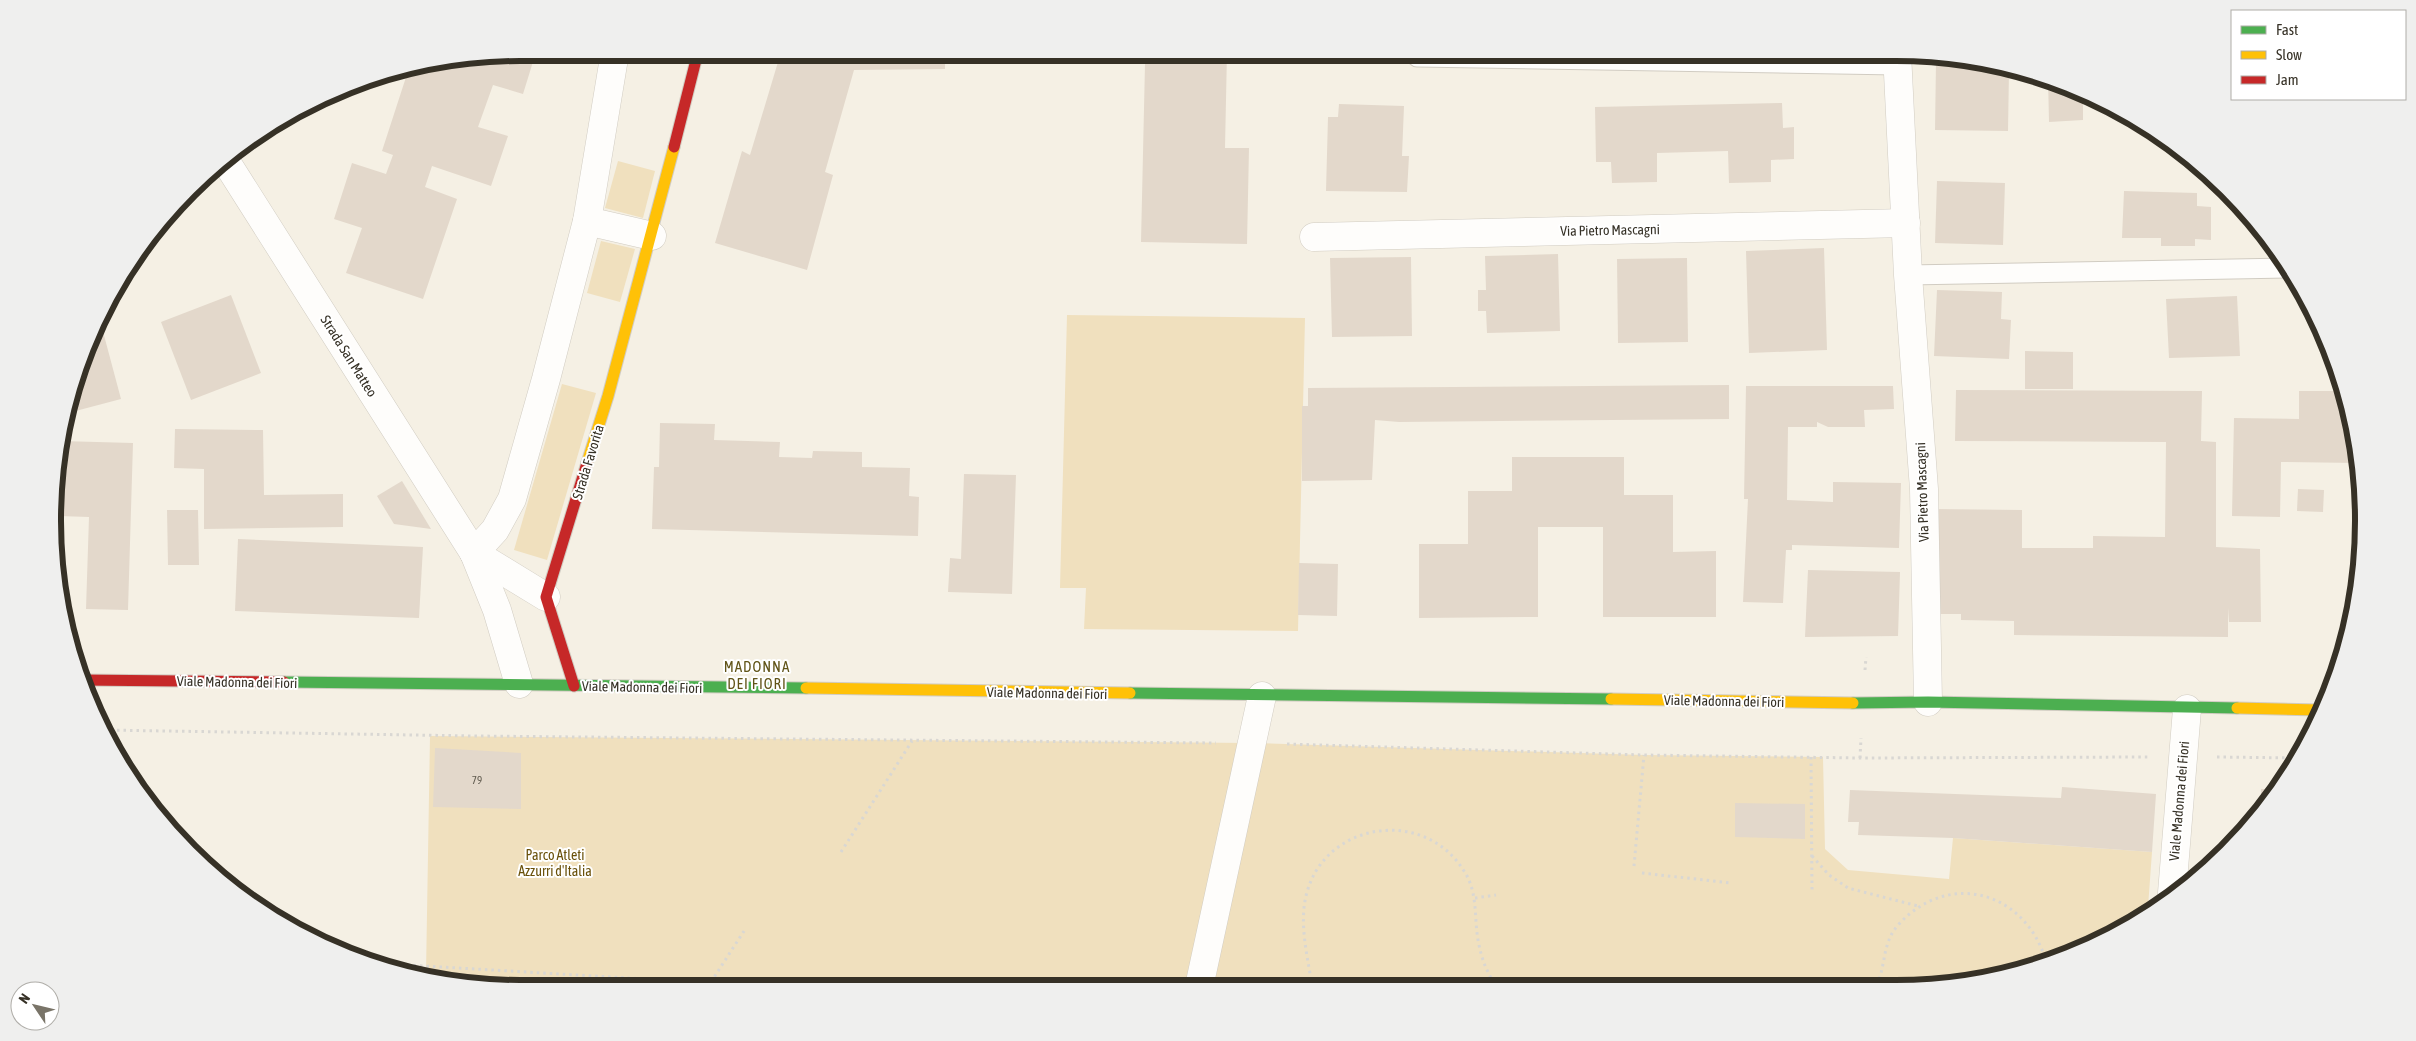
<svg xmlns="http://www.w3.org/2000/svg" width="2416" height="1041" font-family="'Asap Condensed',sans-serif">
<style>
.green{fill:#f0e0be}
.building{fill:#e3d8cb}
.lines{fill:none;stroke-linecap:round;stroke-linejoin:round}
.lane-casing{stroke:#d1ccc2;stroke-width:21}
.street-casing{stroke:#d1ccc2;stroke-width:29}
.fast-casing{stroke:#d1ccc2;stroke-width:13}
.slow-casing{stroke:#d1ccc2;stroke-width:13}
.jam-casing{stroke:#d1ccc2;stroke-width:13}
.path{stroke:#d9d7d3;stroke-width:3;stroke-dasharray:2.5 4;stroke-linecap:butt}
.lane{stroke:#fefdfb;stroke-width:19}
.street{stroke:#fefdfb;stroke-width:28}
.fast{stroke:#4caf50;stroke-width:11}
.slow{stroke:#ffc107;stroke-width:11}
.jam{stroke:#c62828;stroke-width:11}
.labels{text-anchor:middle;stroke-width:4;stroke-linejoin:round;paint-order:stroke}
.number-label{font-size:11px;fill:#625c50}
.street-label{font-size:14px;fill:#363126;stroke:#fff}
.park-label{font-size:14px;fill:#695009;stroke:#fff}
.neighbourhood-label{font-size:15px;letter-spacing:1px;fill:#615418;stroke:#fff}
.rim{fill:none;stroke:#363126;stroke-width:6}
</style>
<rect width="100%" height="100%" fill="#f5f0e4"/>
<!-- green -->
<g class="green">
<polygon points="618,161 655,171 643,218 605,208"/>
<polygon points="601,241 635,249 620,302 587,293"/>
<polygon points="1067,315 1305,318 1298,631 1084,629 1086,588 1060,588"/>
<polygon points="562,384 596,393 547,560 514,550"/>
<polygon points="430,736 1252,743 1644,755 1823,757 1825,849 1848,870 1949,879 1953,838 2152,852 2148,907 2075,953 1957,984 521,988 426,973"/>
</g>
<!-- building -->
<g class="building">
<polygon points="521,52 536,52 523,94 493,85 478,127 508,136 491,186 432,166 425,187 457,199 423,299 346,273 362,228 334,219 352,163 386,174 393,155 382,151 408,71"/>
<polygon points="781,52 945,52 945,69 854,70 825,172 833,175 807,270 715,243 742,151 750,155"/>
<polygon points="1070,52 1227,52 1225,148 1249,148 1247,244 1141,242 1145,64 1070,63"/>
<polygon points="1936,61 2009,71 2008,131 1935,130"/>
<polygon points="2048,78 2083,94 2083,120 2049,122"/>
<polygon points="1782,103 1783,128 1794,127 1794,159 1771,160 1771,182 1729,183 1728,151 1657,153 1657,182 1612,183 1611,162 1596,162 1595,107"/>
<polygon points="1339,104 1404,106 1402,156 1409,156 1407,192 1326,191 1328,117 1338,117"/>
<polygon points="1937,181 2005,183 2003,245 1935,243"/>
<polygon points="2124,191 2197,193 2197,206 2211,207 2211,240 2195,239 2195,246 2161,246 2161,238 2122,238"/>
<polygon points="1824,248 1827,350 1749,353 1746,251"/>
<polygon points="1558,254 1560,331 1487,333 1486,311 1478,311 1478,290 1486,290 1485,256"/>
<polygon points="1411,257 1412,336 1332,337 1330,258"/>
<polygon points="1687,258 1688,342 1618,343 1617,259"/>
<polygon points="1937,290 2002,292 2001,319 2011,320 2009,359 1934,356"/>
<polygon points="231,295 261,373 191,400 161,322"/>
<polygon points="2237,296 2240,356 2169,358 2166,299"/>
<polygon points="101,324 121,399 68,413"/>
<polygon points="2025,351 2073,352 2073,389 2025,389"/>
<polygon points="1729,385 1729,419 1399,422 1375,420 1372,480 1302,481 1302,406 1308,406 1308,388"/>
<polygon points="1746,386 1893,386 1894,409 1864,410 1865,427 1828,427 1817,422 1817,427 1788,427 1787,500 1833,502 1833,482 1901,483 1899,548 1792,545 1792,550 1786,550 1783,603 1743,602 1748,499 1744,499"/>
<polygon points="1956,390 2202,391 2201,441 2216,442 2216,547 2260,549 2261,622 2229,622 2228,608 2228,637 2014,635 2014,621 1961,620 1961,614 1933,614 1934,509 2022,510 2022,548 2093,548 2093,536 2165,537 2166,442 1955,441"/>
<polygon points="2299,391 2344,391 2358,463 2281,462 2280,517 2232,516 2234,418 2299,419"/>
<polygon points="660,423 715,424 714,440 780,442 779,457 812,458 813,451 862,452 862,467 910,468 909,496 919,497 918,536 652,529 654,467 659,467"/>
<polygon points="175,429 263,430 264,495 343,494 343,527 204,529 204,469 174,468"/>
<polygon points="61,441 133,443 128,610 86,609 89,517 59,516"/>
<polygon points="1512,457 1624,457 1624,495 1673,495 1673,552 1716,551 1716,617 1603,617 1603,527 1538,527 1538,617 1419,618 1419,544 1468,544 1468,491 1512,491"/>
<polygon points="964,474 1016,475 1012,594 948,592 950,558 961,559"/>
<polygon points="402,481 431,529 394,524 377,496"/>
<polygon points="2298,489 2324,490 2323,512 2297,511"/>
<polygon points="167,510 198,510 199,565 168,565"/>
<polygon points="238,539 423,547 419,618 235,611"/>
<polygon points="1299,563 1338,564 1337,616 1298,615"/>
<polygon points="1808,570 1900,572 1898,636 1805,637"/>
<polygon points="435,748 521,753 521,809 433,807"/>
<polygon points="2062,787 2156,794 2152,852 1953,838 1858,835 1859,822 1848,822 1850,790 2061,798"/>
<polygon points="2261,789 2277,789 2261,808"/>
<polygon points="1735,803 1805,804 1805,839 1735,837"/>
</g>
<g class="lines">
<!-- lane casing -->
<g class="lane-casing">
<g id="lane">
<polyline points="1417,57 1897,65"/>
<polyline points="1908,275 2287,268"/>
</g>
</g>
<!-- street casing -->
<g class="street-casing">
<g id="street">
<polyline points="1897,53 1908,275 1924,489 1928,702"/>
<polyline points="225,160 474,553 497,610 519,684"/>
<polyline points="587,221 652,236"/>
<polyline points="1314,237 1906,223"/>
<polyline points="474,553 495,530 512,499 546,379 587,221 615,52"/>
<polyline points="474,553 546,597"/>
<polyline points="2172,893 2187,709"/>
<polyline points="1199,987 1262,696"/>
</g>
</g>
<!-- fast casing -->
<g class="fast-casing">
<g id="fast">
<polyline points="284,682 806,688"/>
<polyline points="1130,693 1611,699"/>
<polyline points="1853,703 1928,702 2237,708"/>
</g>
</g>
<!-- slow casing -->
<g class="slow-casing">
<g id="slow">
<polyline points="587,463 608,396 674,147"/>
<polyline points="806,688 1130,693"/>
<polyline points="1611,699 1853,703"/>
<polyline points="2237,708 2319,710"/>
</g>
</g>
<!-- jam casing -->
<g class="jam-casing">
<g id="jam">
<polyline points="674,147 698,52"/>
<polyline points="81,680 284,682"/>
<polyline points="574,686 546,597 587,463"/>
</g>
</g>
<!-- path -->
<g class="path">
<polyline points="1865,670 1866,657"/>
<polyline points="104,730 475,736 1216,743"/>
<polyline points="1287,744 1644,755 1860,758 2148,757"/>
<polyline points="1811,757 1812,890"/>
<polyline points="2217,757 2296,758"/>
<polyline points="1860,758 1861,738"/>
<polyline points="841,852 912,741"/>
<polyline points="1812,856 1829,875 1848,888 1918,906"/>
<polyline points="1634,866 1644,755"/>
<polyline points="1642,873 1731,883"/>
<polyline points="1475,898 1496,895"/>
<polyline points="407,965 798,988"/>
<polyline points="711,982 744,931"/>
<path d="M1877,985C1886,965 1882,942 1899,924C1949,870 2025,891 2046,961"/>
<path d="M1312,986C1308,958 1299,925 1306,896C1323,822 1424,806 1464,871C1478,892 1474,917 1478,940C1481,957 1486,971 1496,986"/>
</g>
<!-- lane -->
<use href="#lane" class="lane"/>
<!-- street -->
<use href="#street" class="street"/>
<!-- fast -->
<use href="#fast" class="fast"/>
<!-- slow -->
<use href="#slow" class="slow"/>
<!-- jam -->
<use href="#jam" class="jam"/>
</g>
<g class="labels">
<!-- number labels -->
<g class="number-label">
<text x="477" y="784">79</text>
</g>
<!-- street labels -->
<g class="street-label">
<text transform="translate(1610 230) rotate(-1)" y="5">Via Pietro Mascagni</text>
<text transform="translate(349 356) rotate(58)" y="5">Strada San Matteo</text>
<text transform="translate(588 462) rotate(-73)" y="5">Strada Favorita</text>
<text transform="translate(1922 492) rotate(-92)" y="5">Via Pietro Mascagni</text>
<text transform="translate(237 682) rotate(1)" y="5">Viale Madonna dei Fiori</text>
<text transform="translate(642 687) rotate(1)" y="5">Viale Madonna dei Fiori</text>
<text transform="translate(1047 693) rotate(1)" y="5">Viale Madonna dei Fiori</text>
<text transform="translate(1724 701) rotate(1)" y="5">Viale Madonna dei Fiori</text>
<text transform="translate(2179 801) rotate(-85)" y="5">Viale Madonna dei Fiori</text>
</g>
<!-- park labels -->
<g class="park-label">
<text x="555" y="860">Parco Atleti<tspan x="555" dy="16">Azzurri d'Italia</tspan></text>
</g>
<!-- neighbourhood labels -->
<g class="neighbourhood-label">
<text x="757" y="672">MADONNA<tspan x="757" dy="17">DEI FIORI</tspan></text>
</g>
</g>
<!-- crop -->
<path d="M0 0H2416V1041H0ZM520 61H1896A459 459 0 0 1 2355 520V521A459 459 0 0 1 1896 980H520A459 459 0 0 1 61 521V520A459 459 0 0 1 520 61Z" fill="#efefee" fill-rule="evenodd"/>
<path class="rim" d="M520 61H1896A459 459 0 0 1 2355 520V521A459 459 0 0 1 1896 980H520A459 459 0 0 1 61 521V520A459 459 0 0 1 520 61Z"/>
<!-- legend -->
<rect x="2231" y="10" width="175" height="90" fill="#ffffff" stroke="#afada8"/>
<rect x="2241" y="26" width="25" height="8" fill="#4caf50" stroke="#afada8"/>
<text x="2276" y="35" font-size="15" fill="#363126">Fast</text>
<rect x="2241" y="51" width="25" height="8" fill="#ffc107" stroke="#afada8"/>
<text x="2276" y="60" font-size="15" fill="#363126">Slow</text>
<rect x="2241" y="76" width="25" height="8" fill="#c62828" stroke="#afada8"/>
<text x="2276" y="85" font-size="15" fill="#363126">Jam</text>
<!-- north arrow -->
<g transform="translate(35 1006) rotate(305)"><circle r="24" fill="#ffffff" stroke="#afada8"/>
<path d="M0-4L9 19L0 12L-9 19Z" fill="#797468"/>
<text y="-8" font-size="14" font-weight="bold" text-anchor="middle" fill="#363126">N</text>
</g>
</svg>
